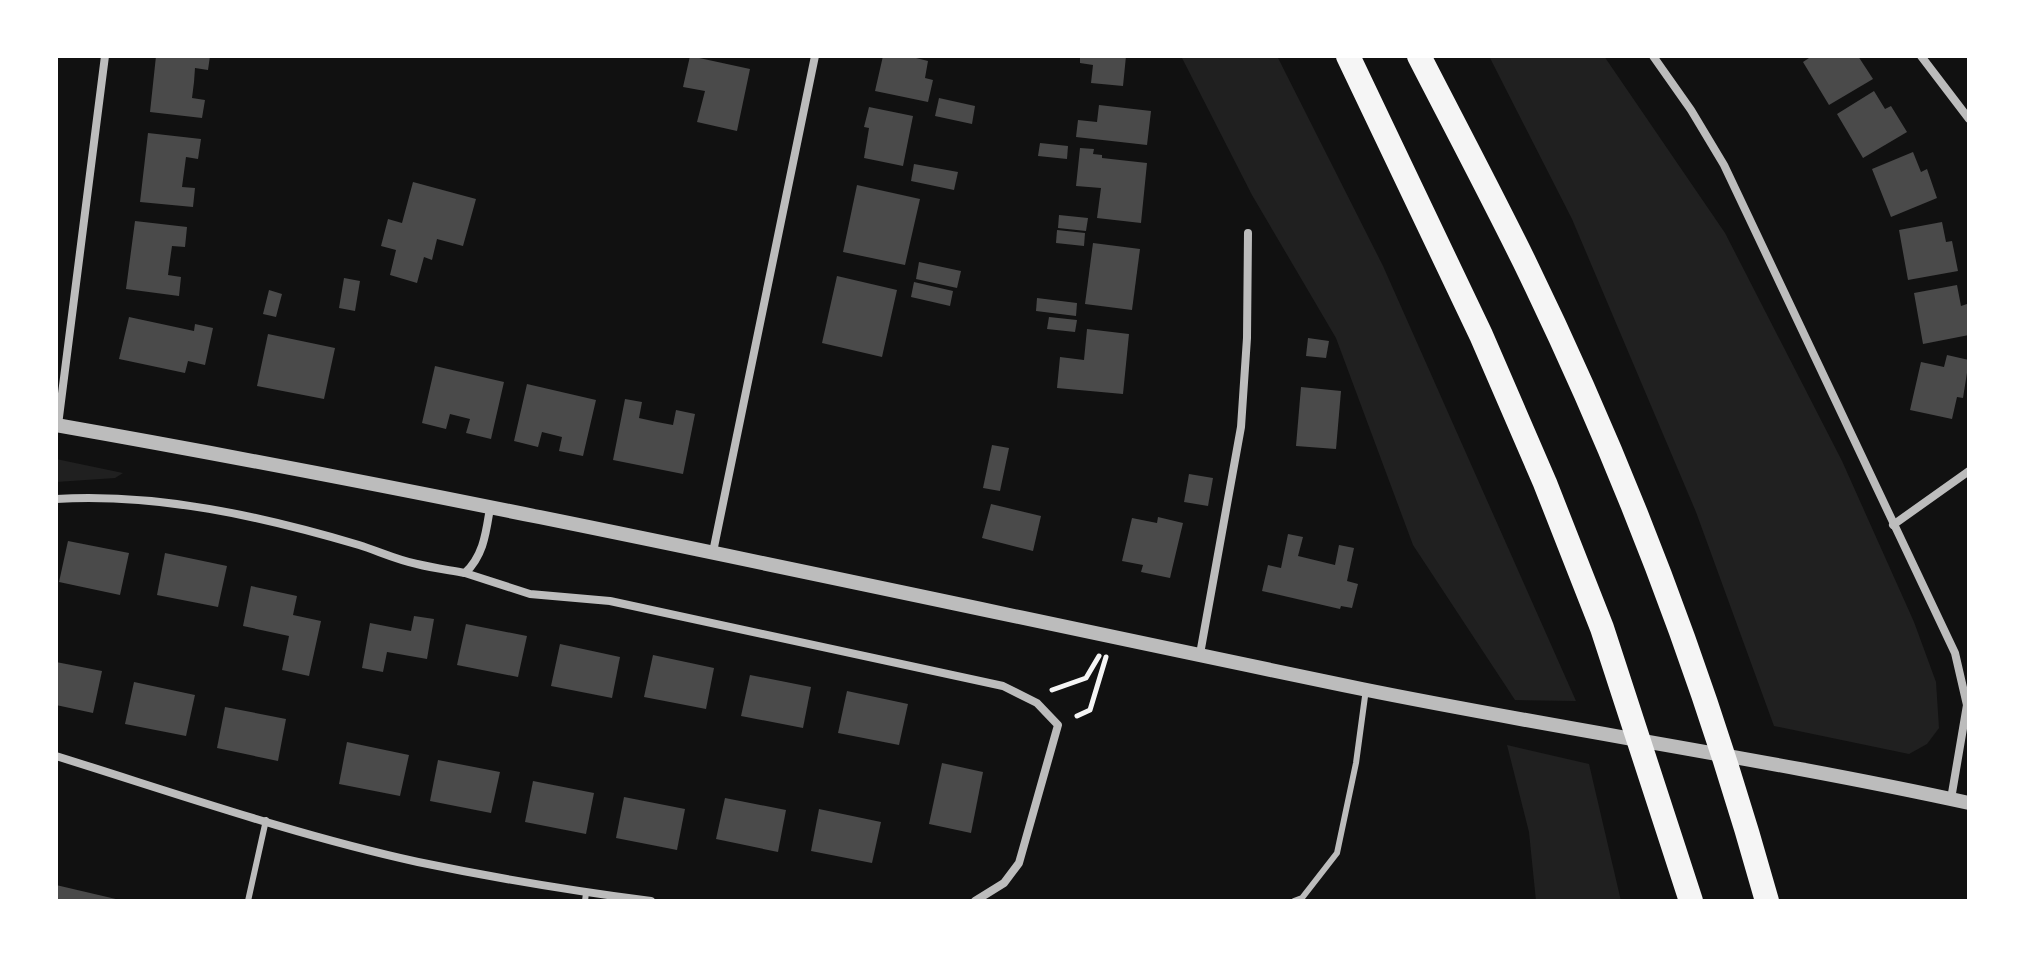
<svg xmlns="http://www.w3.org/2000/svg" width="2025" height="957" font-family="Figtree,sans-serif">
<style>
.green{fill:#202020}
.building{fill:#4a4a4a}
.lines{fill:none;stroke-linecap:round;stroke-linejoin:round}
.path{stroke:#f5f5f5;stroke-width:5}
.service{stroke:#bcbcbc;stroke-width:6}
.minor{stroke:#bcbcbc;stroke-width:8}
.tertiary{stroke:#bcbcbc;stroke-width:14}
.motorway{stroke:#f5f5f5;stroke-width:24}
</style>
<rect width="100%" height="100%" fill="#111"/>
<!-- green -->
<g class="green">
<polygon points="1181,56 1277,56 1383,266 1576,701 1515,700 1413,545 1336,338 1252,195"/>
<polygon points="1489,56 1604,56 1725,233 1842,461 1914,622 1936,682 1939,728 1927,744 1909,754 1774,726 1696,512 1572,219"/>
<polygon points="56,459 123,473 115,478 56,482"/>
<polygon points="1507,745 1589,764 1621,901 1536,901 1529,832"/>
</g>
<!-- building -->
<g class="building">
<polygon points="156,56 210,56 208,70 195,68 194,82 192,98 205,100 202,118 150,112"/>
<polygon points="690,56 750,69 737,131 697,122 705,91 683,87"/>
<polygon points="883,56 908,56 928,61 925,78 933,80 928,102 875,91"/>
<polygon points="1080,56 1126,56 1123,86 1091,83 1093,65 1080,63"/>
<polygon points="1812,56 1858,56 1873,79 1829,105 1803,62"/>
<polygon points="1874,91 1885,109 1891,106 1907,132 1863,158 1837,114"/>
<polygon points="939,98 975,106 972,124 935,116"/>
<polygon points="1099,105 1151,111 1147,145 1076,137 1078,120 1097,122"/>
<polygon points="869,107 913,116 903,166 864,158 869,128 864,127"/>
<polygon points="148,133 201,139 198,159 186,157 182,187 195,188 193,207 140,202"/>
<polygon points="1040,143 1068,146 1067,159 1038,156"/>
<polygon points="1080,148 1094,149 1093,154 1102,155 1102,158 1147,163 1141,223 1097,218 1101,188 1076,186"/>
<polygon points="1913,152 1921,172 1927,169 1937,198 1891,217 1872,169"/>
<polygon points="914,164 958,172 954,190 911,181"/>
<polygon points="413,182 476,199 463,246 437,239 432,260 424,257 417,283 390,275 396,250 381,246 388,219 402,223"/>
<polygon points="857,185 920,199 905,265 843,252"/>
<polygon points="1059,215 1088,218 1086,231 1058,228"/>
<polygon points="135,221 187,227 185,247 172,246 170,260 168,275 181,277 179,296 126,289"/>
<polygon points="1942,222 1946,242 1952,241 1958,271 1908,280 1899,230"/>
<polygon points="1057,230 1085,233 1084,246 1056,243"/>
<polygon points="1093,243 1140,249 1132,310 1085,304"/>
<polygon points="919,262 961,271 957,288 916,279"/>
<polygon points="837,276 897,290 882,357 822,343"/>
<polygon points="344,278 360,281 355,311 339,308"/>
<polygon points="914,282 953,291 950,306 911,297"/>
<polygon points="1957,285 1961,306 1967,304 1969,335 1923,344 1914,293"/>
<polygon points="269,290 282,294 276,317 263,314"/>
<polygon points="1037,298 1077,303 1076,316 1036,311"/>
<polygon points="129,317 194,331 195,324 213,328 205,365 188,361 185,373 119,359"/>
<polygon points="1049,317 1077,320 1075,332 1047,329"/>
<polygon points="1087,329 1129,334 1123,394 1057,388 1060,357 1084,360"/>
<polygon points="268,334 335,348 324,399 257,386"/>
<polygon points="1308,338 1329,341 1326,358 1306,356"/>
<polygon points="1947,355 1969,360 1963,398 1957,397 1952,419 1910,410 1921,362 1944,367"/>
<polygon points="435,366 504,382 491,439 466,433 470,419 450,414 446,429 422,423"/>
<polygon points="527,384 596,400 583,456 559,451 562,437 542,432 538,447 514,441"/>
<polygon points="1301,387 1341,391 1336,449 1296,446"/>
<polygon points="625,399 642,402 639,418 657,422 673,425 676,410 695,414 683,474 613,460"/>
<polygon points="992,445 1009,448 1000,491 983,488"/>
<polygon points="1189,474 1213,478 1208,506 1184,502"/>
<polygon points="991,504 1041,516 1033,551 982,538"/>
<polygon points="1158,517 1183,523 1170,578 1141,572 1143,565 1122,561 1132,518 1157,523"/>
<polygon points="1288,534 1303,537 1298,556 1335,565 1339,545 1354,548 1347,581 1358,584 1352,608 1341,606 1340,609 1262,591 1268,565 1281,568"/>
<polygon points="68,541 129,553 120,595 59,582"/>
<polygon points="165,553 227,566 218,607 157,595"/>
<polygon points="251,586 297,596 293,615 321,621 309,676 282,670 289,636 243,626"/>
<polygon points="414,616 434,619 427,659 387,652 383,672 362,668 370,623 411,631"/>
<polygon points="466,624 527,636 518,677 457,665"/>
<polygon points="560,644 620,657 612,698 551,686"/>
<polygon points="653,655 714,668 706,709 644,697"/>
<polygon points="56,662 102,671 93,713 56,705"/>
<polygon points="750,675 811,687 803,728 741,716"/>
<polygon points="134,682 195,695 186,736 125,724"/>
<polygon points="847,691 908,704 899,745 838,733"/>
<polygon points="225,707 286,719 278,761 217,748"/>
<polygon points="347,742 409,755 400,796 339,784"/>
<polygon points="438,760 500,772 491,813 430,801"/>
<polygon points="942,763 983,772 971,833 929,824"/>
<polygon points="533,781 594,793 586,834 525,822"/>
<polygon points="624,797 685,809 677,850 616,838"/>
<polygon points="725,798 786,810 778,852 716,839"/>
<polygon points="819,809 881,822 872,863 811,851"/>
<polygon points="56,885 120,900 119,901 56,901"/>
</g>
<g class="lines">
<!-- path -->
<g class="path">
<polyline points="1052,690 1086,678 1099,656"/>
<polyline points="1077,716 1090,710 1106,657"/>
</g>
<!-- service -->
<g class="service">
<polyline points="248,901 266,820"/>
<polyline points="585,901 586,893"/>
<polyline points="1294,901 1302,898 1337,853 1356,763 1366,689"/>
</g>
<!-- minor -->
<g class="minor">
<polyline points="1653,56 1691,110 1724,165 1955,653 1967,705 1951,799"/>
<polyline points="1921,56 1969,119"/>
<polyline points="58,425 105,56"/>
<path d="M56,499C158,493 261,516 359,545C378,551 397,560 417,564C433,568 449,570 465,573C484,555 486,532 490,508"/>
<polyline points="1893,525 1969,471"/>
<polyline points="713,552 815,56"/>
<polyline points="465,573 530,594 610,601 1003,686 1037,703 1058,725 1019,863 1004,883 975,901"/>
<polyline points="1200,654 1241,427 1247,338 1248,233"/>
<path d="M56,756C175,793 295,835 418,862C495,878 573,891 651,901"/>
</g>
<!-- tertiary -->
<path class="tertiary" d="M56,425C494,502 927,599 1362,689C1564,730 1768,759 1969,803"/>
<!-- motorway -->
<g class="motorway">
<polyline points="1348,56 1481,335 1545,483 1602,628 1691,901"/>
<path d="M1419,56C1454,124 1490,192 1524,261C1624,466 1706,682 1767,901"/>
</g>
</g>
<!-- border -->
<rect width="2025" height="957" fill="none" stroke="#ffffff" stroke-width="116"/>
</svg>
